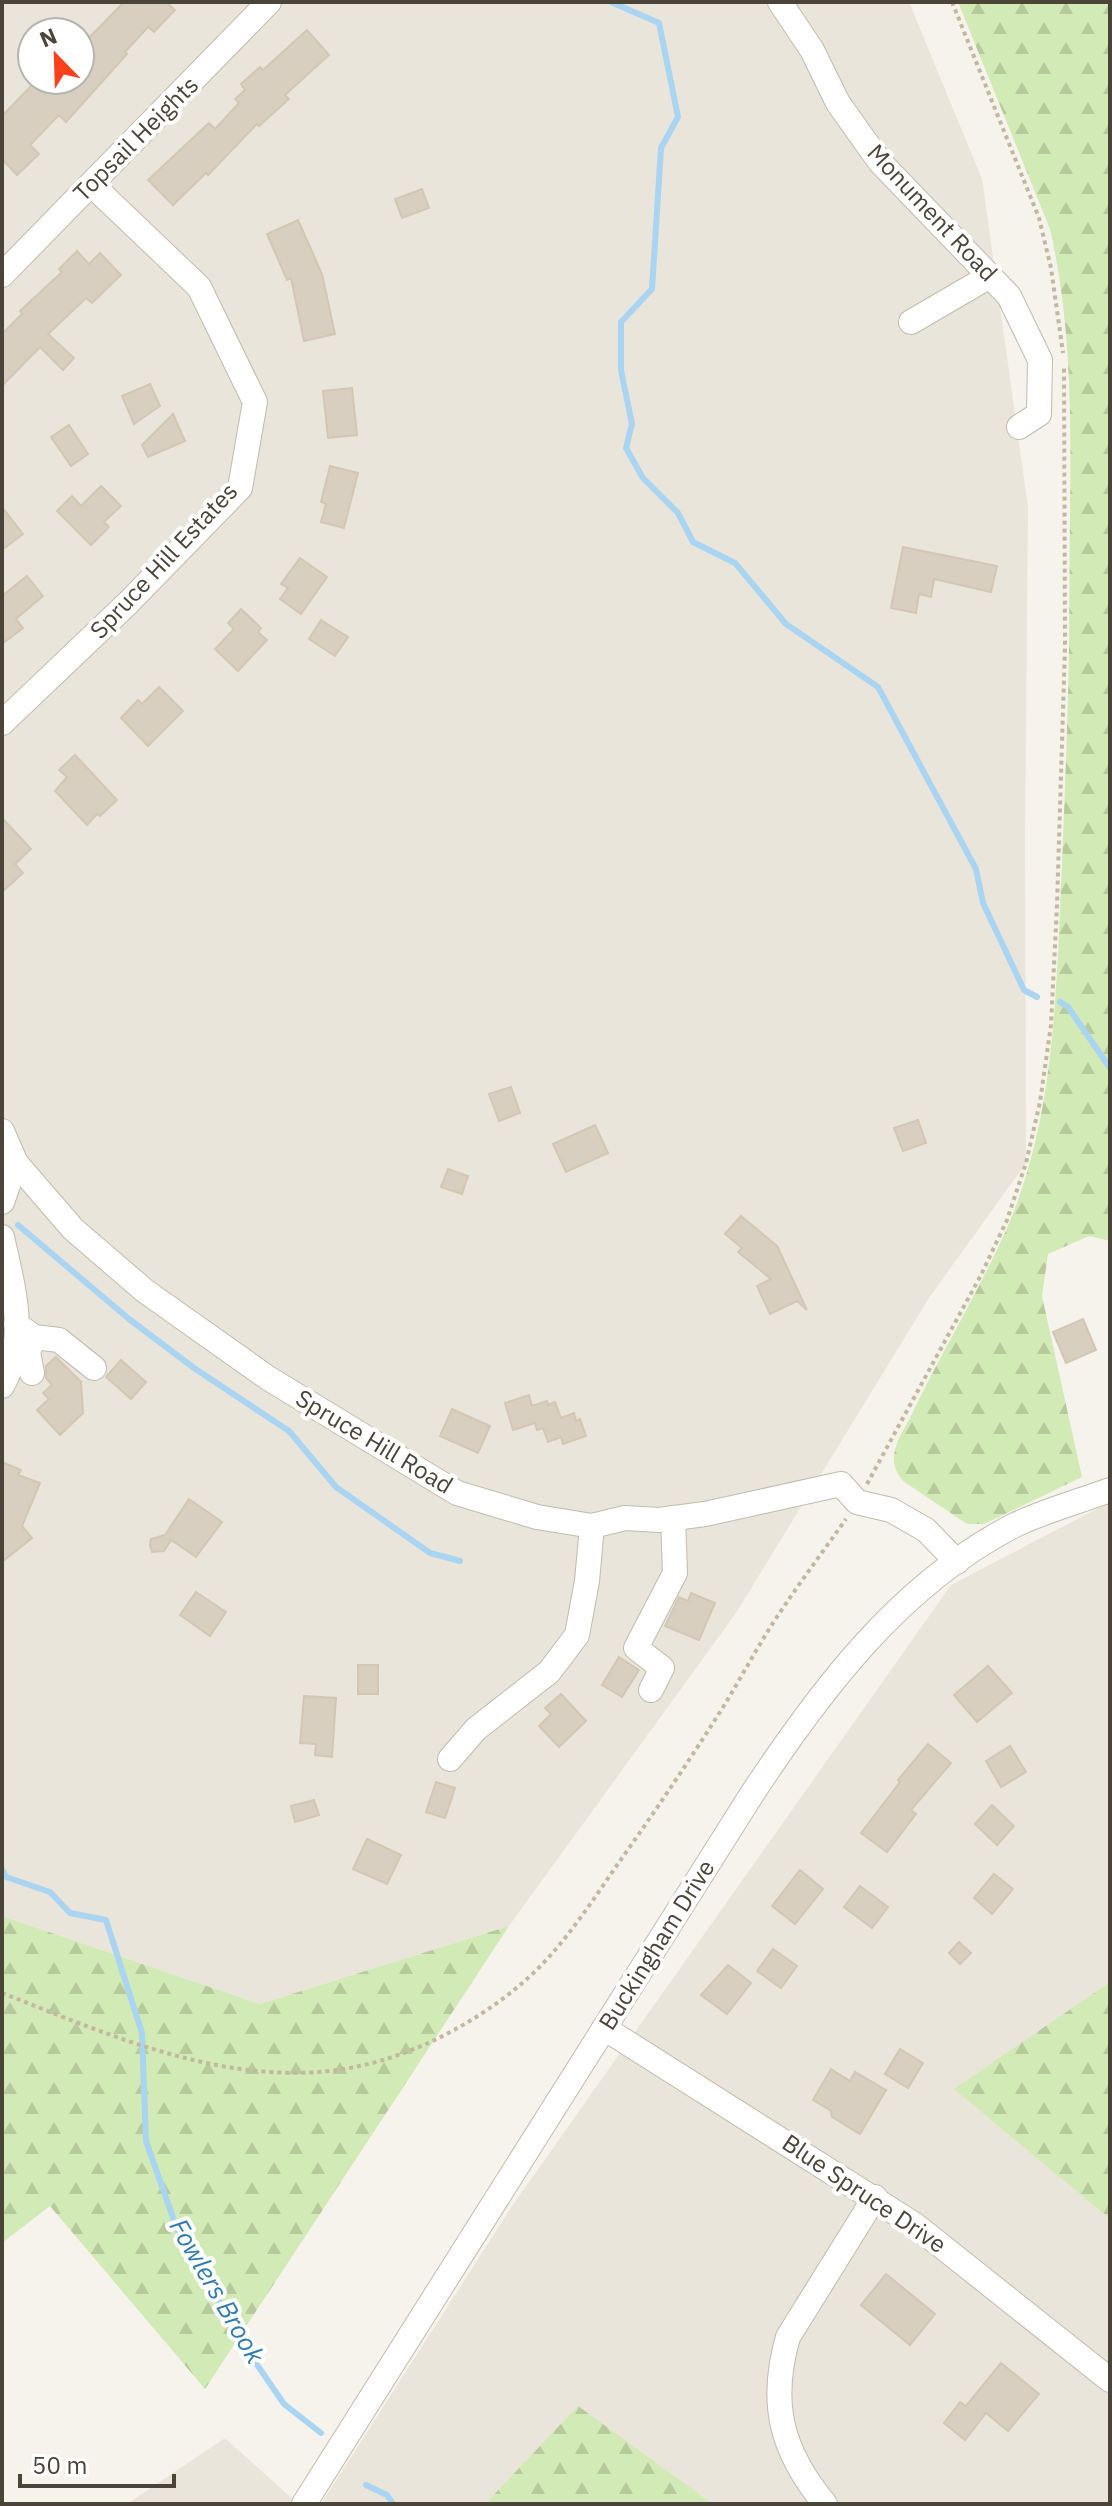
<svg xmlns="http://www.w3.org/2000/svg" width="1112" height="2506" font-family="'IBM Plex Sans',sans-serif">
<style>
.residential{fill:#eae5da;fill-rule:evenodd}
.forest{fill:url(#forest-firs)}
.lines{fill:none;stroke-linecap:round;stroke-linejoin:round}
.stream{stroke:#a9d4f2;stroke-width:6}
.building{fill:#d8cfc1;stroke:#d3c7b4;stroke-width:2}
.minor-casing{stroke:#c2bbae;stroke-width:26}
.path{stroke:#c4b79f;stroke-width:4;stroke-dasharray:4 4;stroke-linecap:butt}
.minor{stroke:#fff;stroke-width:24}
.labels{text-anchor:middle;stroke-width:8;stroke-linejoin:round;paint-order:stroke}
.street-label{font-size:24px;fill:#4b4439;stroke:#fff}
.water-label{font-size:26px;font-style:italic;fill:#2e7ab2;stroke:#fff}
</style>
<defs>
<pattern id="forest-firs" width="22" height="20" patternUnits="userSpaceOnUse" patternTransform="scale(2)"><rect width="22" height="20" fill="#d2eab5"/><path d="M5 1l3.5 6h-7zM16 11l3.5 6h-7z" fill="#b6ca9c"/></pattern>
</defs>
<rect width="100%" height="100%" fill="#f6f3ec"/>
<!-- residential -->
<g class="residential">
<path d="M2,2H909L982,179L1028,507L1025,833L1026,1163L929,1298L736,1613L509,1926L260,2004L2,1916ZM32,32H80V80H32Z"/>
<polygon points="1110,1502 1110,1982 955,2089 1110,2219 1110,2504 713,2504 578,2407 485,2504 321,2504 512,2206 951,1585"/>
<polygon points="225,2438 298,2504 127,2504"/>
</g>
<!-- forest -->
<g class="forest">
<path d="M958,2H1110V1241L1089,1236L1048,1254L1042,1296L1082,1477L984,1524H967L903,1481C898,1474 893,1467 894,1458C894,1443 905,1428 911,1416C940,1355 975,1298 1003,1237C1047,1141 1054,1038 1059,934C1062,865 1065,796 1067,727C1070,657 1069,588 1070,519C1071,421 1072,325 1050,229Z"/>
<polygon points="2,1916 260,2004 509,1926 205,2389 50,2206 2,2243"/>
<polygon points="1110,1982 1110,2219 954,2089"/>
<polygon points="578,2406 713,2504 485,2504"/>
</g>
<g class="lines">
<!-- stream -->
<g class="stream">
<polyline points="611,2 659,23 678,117 661,148 652,289 621,322 621,370 632,424 626,448 643,478 678,513 693,542 735,563 786,624 878,687 976,869 983,903 1024,990 1037,997"/>
<polyline points="1060,1002 1068,1007 1110,1068"/>
<polyline points="18,1225 129,1319 194,1368 289,1431 336,1487 430,1553 460,1561"/>
<polyline points="2,1869 6,1877 50,1892 70,1913 106,1920 142,2033 146,2141 177,2229 249,2353 284,2404 321,2433"/>
<polyline points="366,2485 387,2495 393,2504"/>
</g>
</g>
<!-- building -->
<g class="building">
<polygon points="124,2 166,2 175,10 154,32 148,27 125,52 127,54 66,122 59,115 30,145 39,154 17,175 2,159 2,116 37,80 80,80 80,47"/>
<polygon points="307,30 329,55 285,95 289,99 259,126 257,124 208,175 206,173 173,205 148,180 209,123 215,129 239,103 235,99 245,90 241,84 260,67 263,70"/>
<polygon points="422,189 429,208 402,218 395,199"/>
<polygon points="298,220 322,274 335,334 304,341 291,278 287,280 267,234"/>
<polygon points="77,251 89,264 100,253 121,275 92,303 86,298 48,334 74,358 63,370 40,347 2,386 2,334 22,314 20,311 62,272 59,269"/>
<polygon points="150,384 160,406 134,424 122,396"/>
<polygon points="352,388 357,435 328,438 323,391"/>
<polygon points="173,414 185,441 148,457 142,445"/>
<polygon points="69,425 88,454 71,466 51,437"/>
<polygon points="330,466 358,473 344,528 321,522 326,504 321,502"/>
<polygon points="101,486 121,506 104,522 109,527 91,545 57,511 72,496 81,506"/>
<polygon points="2,507 23,534 2,550"/>
<polygon points="903,547 997,566 991,592 934,579 931,597 919,594 916,613 891,608"/>
<polygon points="300,558 327,577 301,614 280,599 288,588 281,584"/>
<polygon points="27,576 43,596 16,619 23,628 2,644 2,596"/>
<polygon points="241,609 261,628 258,632 267,640 238,671 215,649 234,629 228,623"/>
<polygon points="321,620 348,637 335,656 309,639"/>
<polygon points="159,687 183,711 148,746 121,718 138,700 142,704"/>
<polygon points="75,755 117,800 100,816 97,814 87,825 55,791 67,777 59,770"/>
<polygon points="2,818 31,849 15,864 23,873 2,892"/>
<polygon points="511,1087 520,1113 499,1121 489,1094"/>
<polygon points="918,1120 926,1143 903,1151 894,1128"/>
<polygon points="595,1125 608,1153 566,1172 553,1144"/>
<polygon points="448,1169 468,1176 462,1194 441,1187"/>
<polygon points="741,1216 777,1246 807,1310 797,1301 770,1314 757,1286 771,1279 738,1252 742,1248 725,1234"/>
<polygon points="1083,1319 1096,1350 1066,1363 1053,1332"/>
<polygon points="56,1357 81,1382 83,1413 60,1435 37,1410 49,1399 43,1393 52,1385 46,1378 46,1366"/>
<polygon points="121,1360 146,1382 131,1399 106,1377"/>
<polygon points="529,1395 532,1406 547,1401 548,1405 555,1402 561,1418 574,1413 576,1421 580,1419 586,1436 563,1444 561,1437 548,1442 543,1428 537,1430 535,1423 513,1430 505,1403"/>
<polygon points="452,1409 490,1426 478,1453 440,1436"/>
<polygon points="2,1462 21,1470 18,1475 40,1483 22,1526 32,1538 2,1562"/>
<polygon points="189,1499 222,1522 196,1557 171,1540 164,1551 152,1552 150,1545 151,1539 165,1535"/>
<polygon points="196,1592 226,1612 210,1636 180,1615"/>
<polygon points="691,1593 715,1603 699,1640 665,1626 679,1597 688,1601"/>
<polygon points="619,1657 639,1670 622,1697 602,1685"/>
<rect x="358" y="1665" width="20" height="29"/>
<polygon points="988,1666 1012,1693 977,1722 954,1695"/>
<polygon points="561,1694 586,1721 559,1747 539,1726 551,1714 545,1708"/>
<polygon points="304,1696 336,1698 332,1757 315,1755 316,1744 300,1743"/>
<polygon points="928,1744 951,1763 911,1810 916,1814 887,1852 861,1833 900,1782 898,1780"/>
<polygon points="1010,1746 1026,1772 1001,1787 986,1761"/>
<polygon points="436,1782 455,1788 445,1818 426,1812"/>
<polygon points="314,1800 319,1815 295,1822 291,1806"/>
<polygon points="992,1805 1014,1826 997,1845 975,1824"/>
<polygon points="367,1839 401,1855 387,1884 353,1869"/>
<polygon points="800,1870 823,1889 795,1924 772,1906"/>
<polygon points="994,1874 1013,1889 992,1914 974,1898"/>
<polygon points="860,1886 888,1907 872,1928 844,1907"/>
<polygon points="959,1942 971,1953 960,1964 949,1953"/>
<polygon points="773,1949 797,1966 781,1988 757,1971"/>
<polygon points="728,1965 751,1983 727,2014 701,1995"/>
<polygon points="900,2049 923,2063 908,2088 885,2074"/>
<polygon points="831,2069 850,2081 855,2072 886,2090 860,2134 832,2117 831,2111 813,2100"/>
<polygon points="886,2274 935,2314 910,2345 861,2305"/>
<polygon points="1001,2363 1039,2394 1008,2431 986,2413 965,2440 944,2423 960,2402 966,2406"/>
</g>
<g class="lines">
<!-- minor casing -->
<g class="minor-casing">
<g id="minor">
<polyline points="780,2 812,50 838,103 880,162 1009,296 1040,360 1039,414 1019,427"/>
<polyline points="2,275 269,2"/>
<polyline points="911,322 990,276"/>
<polyline points="2,723 128,603 240,488 255,402 199,287 91,184"/>
<polyline points="2,1131 16,1163 73,1229 145,1291 268,1378 457,1493 537,1517 592,1526 625,1518 659,1520 705,1514 841,1484 857,1502 891,1510 926,1530 957,1562"/>
<polyline points="2,1202 16,1163"/>
<path d="M2,1237C13,1287 29,1339 2,1386"/>
<polyline points="16,1324 34,1337 59,1340 94,1368"/>
<polyline points="32,1373 28,1352 34,1337"/>
<polyline points="651,1690 662,1668 636,1648 675,1573 673,1518"/>
<polyline points="450,1759 476,1729 549,1672 577,1635 587,1581 592,1526"/>
<polyline points="604,2028 915,2225 1110,2380"/>
<path d="M304,2504L752,1794C820,1691 899,1585 1013,1526C1043,1511 1078,1502 1110,1490"/>
<path d="M825,2504C781,2451 769,2403 788,2337L875,2197"/>
</g>
</g>
<!-- path -->
<g class="path">
<polyline points="952,2 1039,218 1051,268 1063,353"/>
<polyline points="867,1484 981,1275 1007,1220 1026,1163 1040,1102 1051,1025 1057,905 1065,646 1064,366"/>
<path d="M2,1993C105,2033 215,2083 329,2071C397,2064 468,2029 520,1985C561,1951 592,1901 622,1858C656,1810 689,1761 720,1712C742,1677 760,1641 783,1608C803,1578 825,1549 846,1519"/>
</g>
<!-- minor -->
<use href="#minor" class="minor"/>
</g>
<g class="labels">
<!-- street labels -->
<g class="street-label">
<text transform="translate(136 139) rotate(-45)" y="8">Topsail Heights</text>
<text transform="translate(932 213) rotate(47)" y="8">Monument Road</text>
<text transform="translate(164 561) rotate(-47)" y="8">Spruce Hill Estates</text>
<text transform="translate(374 1442) rotate(31)" y="8">Spruce Hill Road</text>
<text transform="translate(657 1945) rotate(-58)" y="8">Buckingham Drive</text>
<text transform="translate(864 2194) rotate(34)" y="8">Blue Spruce Drive</text>
</g>
<!-- water labels -->
<g class="water-label">
<text transform="translate(217 2291) rotate(60)" y="9">Fowlers Brook</text>
</g>
</g>
<!-- border -->
<rect width="1112" height="2506" fill="none" stroke="#4b4439" stroke-width="8"/>
<!-- north arrow -->
<g transform="translate(56 56) rotate(337)"><circle r="38" fill="#ffffff" stroke="#b7b4b0" stroke-width="2"/>
<path d="M0-6L14 30L0 20L-14 30Z" fill="#fc3f1d"/>
<text y="-12" font-size="22" font-weight="bold" text-anchor="middle" fill="#4b4439">N</text>
</g>
<!-- scale -->
<path d="M20 2474v12h154v-12" fill="none" stroke="#4b4439" stroke-width="4"/>
<text x="32" y="2474" font-size="24" fill="#4b4439" stroke="#ffffff" stroke-width="6" paint-order="stroke">50 m</text>
</svg>
